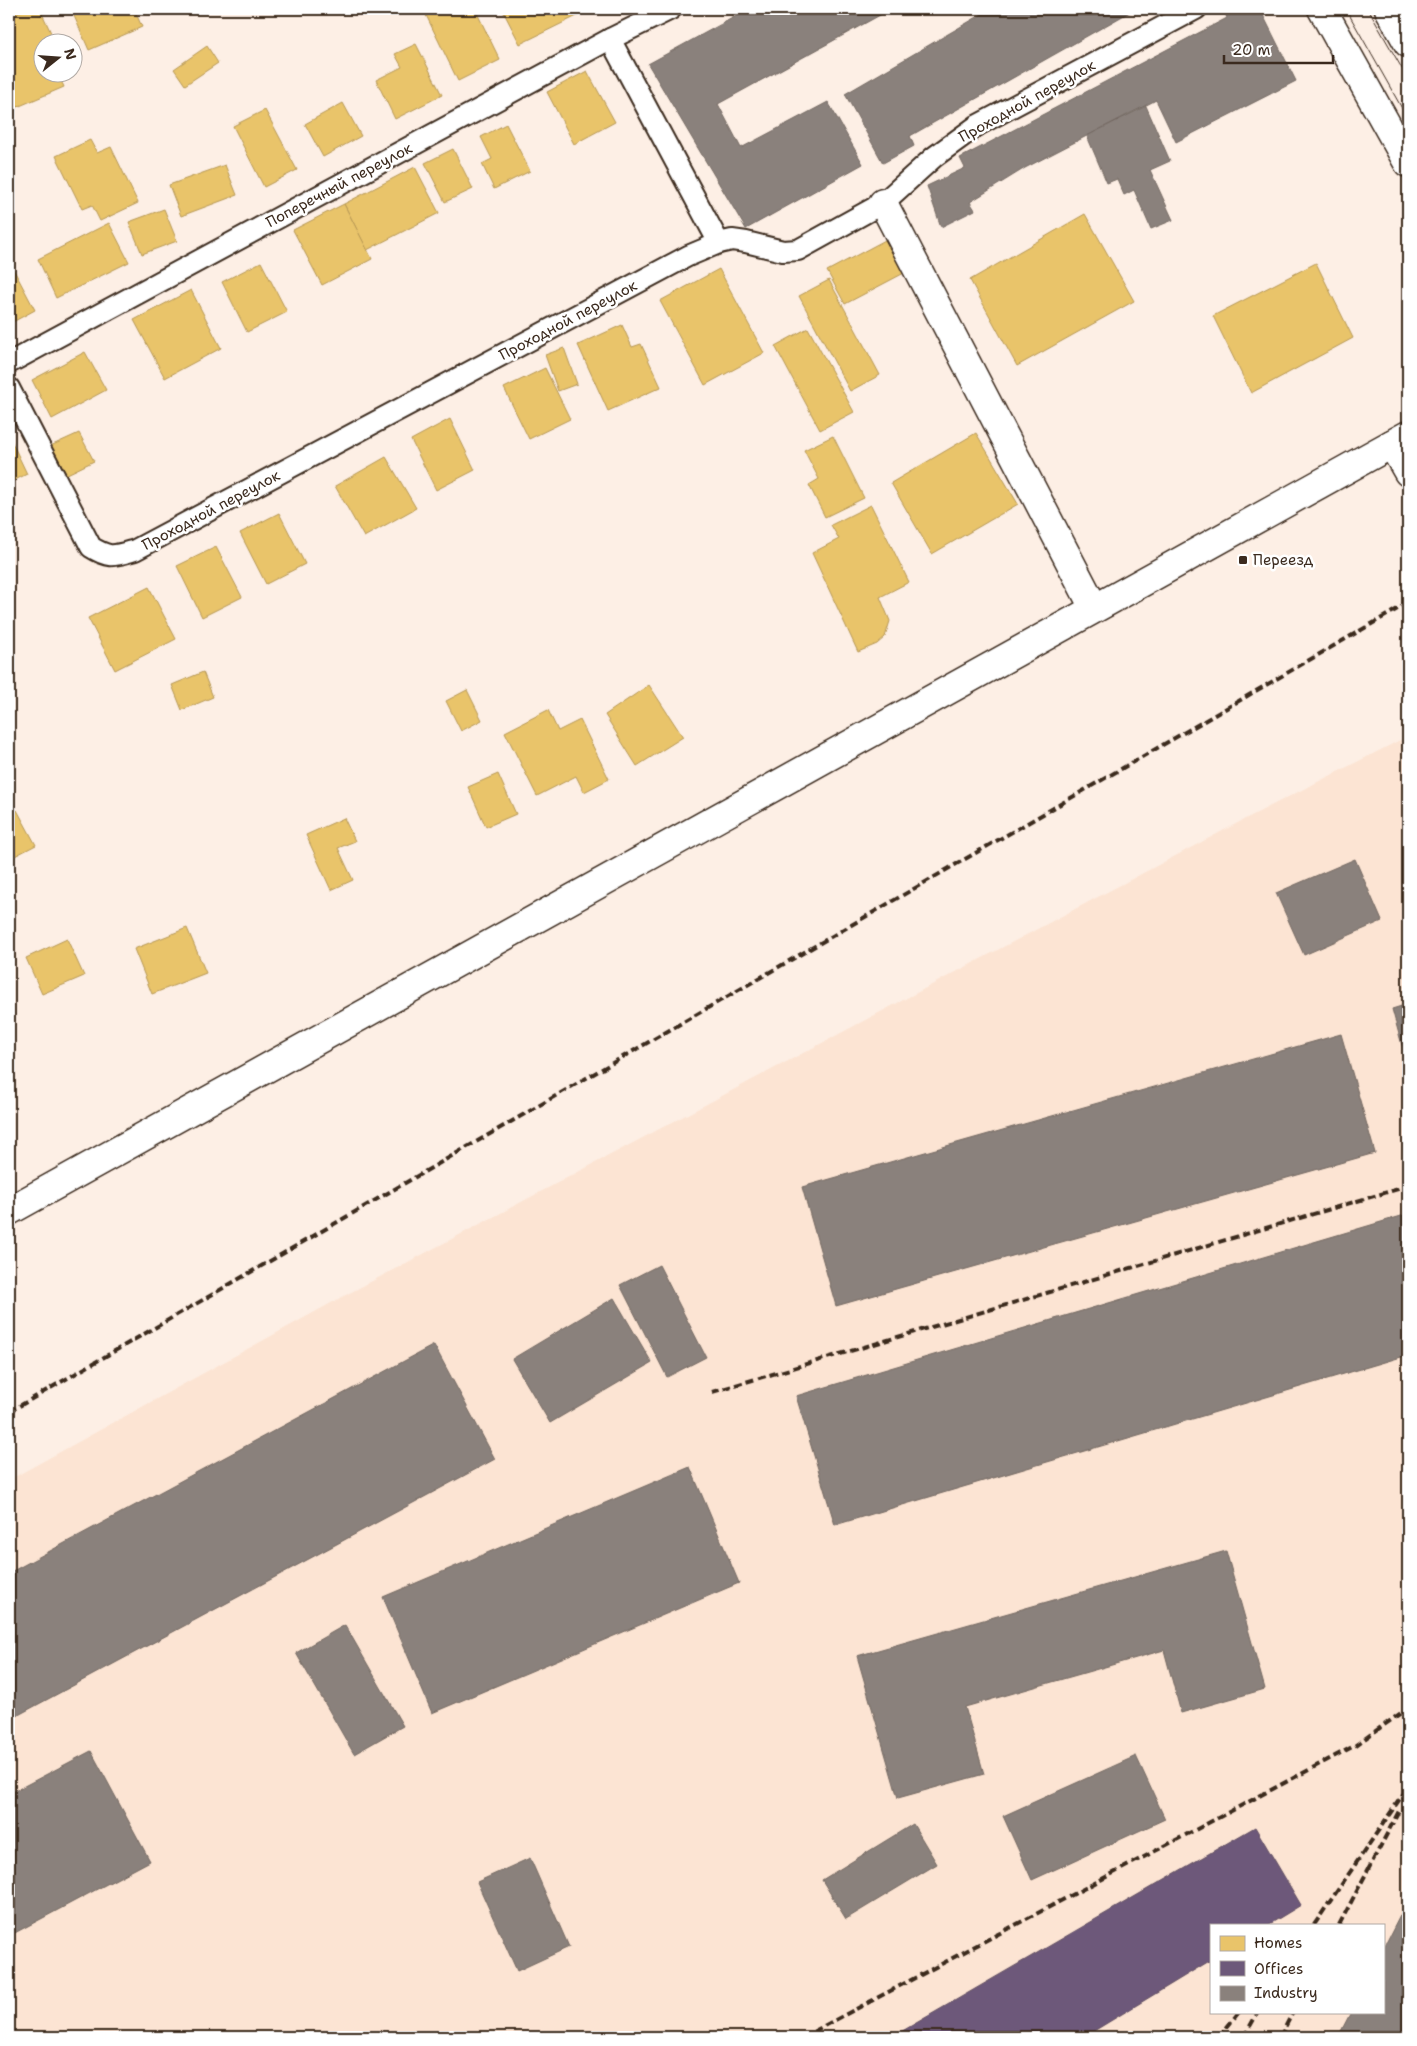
<svg xmlns="http://www.w3.org/2000/svg" width="1417" height="2046" font-family="'Shantell Sans',sans-serif">
<style>
.built{fill:#fce4d3;fill-rule:evenodd}
.homes{fill:#e9c46a;stroke:#b59653}
.offices{fill:#6d597a;stroke:#5e4b5e}
.industry{fill:#8a817c;stroke:#726760}
.lines{fill:none;stroke-linecap:round;stroke-linejoin:round}
.lane-casing{stroke:#3b2a1e;stroke-width:24}
.street-casing{stroke:#3b2a1e;stroke-width:31}
.secondary-casing{stroke:#3b2a1e;stroke-width:31}
.lane{stroke:#fff;stroke-width:20}
.street{stroke:#fff;stroke-width:28}
.secondary{stroke:#fff;stroke-width:28}
.tram{stroke:#3b2a1e;stroke-width:1}
.rail{stroke:#3b2a1e;stroke-width:4;stroke-dasharray:8 4;stroke-linecap:butt}
.poi-dot{fill:#3b2a1e;stroke:#fff;stroke-width:2}
.labels{text-anchor:middle;stroke-width:5;stroke-linejoin:round;paint-order:stroke}
.street-label{font-size:15px;fill:#3b2a1e;stroke:#fff}
.poi-label{font-size:15px;fill:#3b2a1e;stroke:#fff;text-anchor:start}
</style>
<rect width="100%" height="100%" fill="#fdefe5"/>
<filter id="ink" filterUnits="userSpaceOnUse"><feTurbulence type="fractalNoise" baseFrequency=".02" numOctaves="2"/><feDisplacementMap in="SourceGraphic" scale="10" xChannelSelector="R" yChannelSelector="G"/><feConvolveMatrix kernelMatrix="1 2 1 2 8 2 1 2 1" color-interpolation-filters="sRGB"/></filter>
<g filter="url(#ink)">
<!-- built -->
<path class="built" d="M1408,736V2037H9V1480L342,1297L1247,818ZM1211,1925H1383V2012H1211Z"/>
<!-- homes -->
<g class="homes">
<polygon points="26,9 40,9 52,35 43,39 44,42 42,42 42,72 57,72 64,87 15,108 9,94 9,16"/>
<polygon points="71,9 134,9 142,27 89,50"/>
<polygon points="438,9 475,9 500,60 458,81 426,15"/>
<polygon points="502,9 576,9 579,15 520,44"/>
<polygon points="416,44 442,95 395,119 376,80 402,67 395,54"/>
<polygon points="207,46 218,63 185,85 174,69"/>
<polygon points="587,71 615,122 574,144 547,92"/>
<polygon points="343,103 361,136 323,157 305,124"/>
<polygon points="265,110 297,170 264,187 233,126"/>
<polygon points="506,124 530,171 494,189 482,164 492,159 481,137"/>
<polygon points="90,140 97,153 111,147 138,203 100,221 92,205 82,209 56,156"/>
<polygon points="453,149 473,189 445,202 425,163"/>
<polygon points="225,165 237,195 181,216 169,185"/>
<polygon points="415,167 439,213 367,250 344,204"/>
<polygon points="344,204 372,259 322,285 293,230"/>
<polygon points="164,209 177,241 142,254 129,222"/>
<polygon points="1085,214 1134,301 1017,366 970,280"/>
<polygon points="109,223 129,262 56,298 38,259"/>
<polygon points="889,238 906,272 845,304 827,271"/>
<polygon points="9,261 35,310 9,324"/>
<polygon points="261,262 287,312 247,332 222,282"/>
<polygon points="1316,263 1353,338 1251,393 1213,316"/>
<polygon points="719,269 764,353 705,385 660,301"/>
<polygon points="829,280 880,375 850,391 799,296"/>
<polygon points="191,290 221,348 165,378 134,320"/>
<polygon points="622,325 632,347 641,344 661,387 608,411 578,345"/>
<polygon points="808,328 854,412 820,430 775,346"/>
<polygon points="564,348 577,384 558,391 545,355"/>
<polygon points="85,352 106,390 52,419 32,380"/>
<polygon points="545,368 570,419 529,439 504,388"/>
<polygon points="450,419 475,470 436,490 411,440"/>
<polygon points="79,433 94,461 61,477 46,448"/>
<polygon points="976,433 1018,504 932,554 891,483"/>
<polygon points="9,436 27,474 9,483"/>
<polygon points="833,436 864,498 825,517 809,485 819,479 804,450"/>
<polygon points="386,457 416,508 364,537 335,486"/>
<polygon points="871,505 909,582 880,597 890,621 885,637 877,644 858,652 812,553 839,539 831,525"/>
<polygon points="279,513 305,564 266,584 240,533"/>
<polygon points="216,547 242,597 202,617 177,566"/>
<polygon points="149,587 176,639 115,670 88,618"/>
<polygon points="203,672 213,697 182,710 172,685"/>
<polygon points="649,685 683,737 637,766 605,715"/>
<polygon points="467,690 482,720 461,731 446,701"/>
<polygon points="548,710 558,731 580,720 609,779 584,792 576,776 537,796 505,732"/>
<polygon points="498,774 516,814 486,827 468,787"/>
<polygon points="17,810 36,845 9,859 9,815"/>
<polygon points="344,818 355,841 338,848 353,880 331,890 306,835"/>
<polygon points="187,928 206,973 152,994 134,949"/>
<polygon points="67,939 84,976 42,994 26,958"/>
</g>
<!-- offices -->
<polygon class="offices" points="1255,1827 1301,1905 1268,1925 1211,1925 1211,1960 1084,2037 892,2037"/>
<!-- industry -->
<g class="industry">
<polygon points="749,9 891,9 718,104 741,148 828,102 863,164 746,229 648,64"/>
<polygon points="991,9 1135,9 910,136 914,146 883,163 845,94"/>
<polygon points="1223,9 1260,9 1296,81 1176,142 1156,100 1025,168 970,202 975,210 941,227 927,186 965,168 960,158 1227,18"/>
<polygon points="1146,106 1170,161 1150,170 1173,220 1151,229 1134,190 1124,195 1117,179 1107,183 1087,136"/>
<polygon points="1355,859 1382,921 1304,955 1276,893"/>
<polygon points="1408,1004 1408,1067 1392,1009"/>
<polygon points="1341,1034 1375,1153 836,1306 802,1187"/>
<polygon points="1408,1214 1408,1355 835,1525 796,1396"/>
<polygon points="659,1265 706,1357 667,1377 620,1285"/>
<polygon points="614,1298 652,1363 550,1423 512,1359"/>
<polygon points="434,1345 495,1459 9,1720 9,1573"/>
<polygon points="690,1467 739,1583 432,1713 383,1597"/>
<polygon points="1226,1551 1265,1689 1181,1713 1164,1650 965,1707 984,1774 898,1798 857,1656"/>
<polygon points="345,1625 403,1726 354,1754 296,1653"/>
<polygon points="91,1751 150,1861 9,1936 9,1794"/>
<polygon points="1136,1756 1165,1819 1032,1880 1003,1816"/>
<polygon points="913,1824 937,1864 846,1919 822,1880"/>
<polygon points="530,1858 569,1947 517,1971 477,1882"/>
<polygon points="1408,1900 1408,2037 1338,2037 1351,2012 1383,2012 1383,1949"/>
</g>
<g class="lines">
<!-- lane casing -->
<g class="lane-casing">
<g id="lane">
<polyline points="610,39 719,243"/>
<polyline points="9,363 610,39 671,9"/>
<path d="M9,388L91,547C110,559 114,556 135,550L688,256L719,243L732,240L746,242L783,251L798,250L883,203L934,157L978,125L1196,9"/>
</g>
</g>
<!-- street casing -->
<g class="street-casing">
<g id="street">
<polyline points="1322,9 1408,163"/>
<polyline points="1389,9 1408,43"/>
<polyline points="883,203 1094,608"/>
</g>
</g>
<!-- secondary casing -->
<g class="secondary-casing">
<g id="secondary">
<polyline points="1392,444 1408,472"/>
<polyline points="9,1211 1408,435"/>
</g>
</g>
<!-- lane -->
<use href="#lane" class="lane"/>
<!-- street -->
<use href="#street" class="street"/>
<!-- secondary -->
<use href="#secondary" class="secondary"/>
<!-- tram -->
<g class="tram">
<polyline points="1346,9 1408,119"/>
<polyline points="1368,9 1408,79"/>
</g>
<!-- rail -->
<g class="rail">
<polyline points="712,1392 1408,1186"/>
<polyline points="9,1412 1408,603"/>
<polyline points="1314,1925 1408,1787"/>
<polyline points="1339,1925 1399,1811"/>
<polyline points="803,2037 1356,1745 1408,1708"/>
<polyline points="1219,2037 1239,2012"/>
<polyline points="1244,2037 1258,2012"/>
<polyline points="1280,2037 1293,2012"/>
</g>
</g>
</g>
<!-- markers -->
<rect class="poi-dot" x="1238" y="555" width="10" height="10" rx="2.5"/>
<g class="labels">
<!-- street labels -->
<g class="street-label">
<text transform="translate(1027 101) rotate(-29)" y="5">Проходной переулок</text>
<text transform="translate(339 185) rotate(-28)" y="5">Поперечный переулок</text>
<text transform="translate(568 320) rotate(-28)" y="5">Проходной переулок</text>
<text transform="translate(211 510) rotate(-28)" y="5">Проходной переулок</text>
</g>
<!-- poi labels -->
<g class="poi-label">
<text x="1253" y="565">Переезд</text>
</g>
</g>
<!-- margin -->
<rect width="1417" height="2046" fill="none" stroke="#fff" stroke-width="30"/>
<rect x="15" y="15" width="1387" height="2016" fill="none" stroke="#3b2a1e" stroke-width="2" filter="url(#ink)"/>
<!-- legend -->
<rect x="1210" y="1924" width="175" height="90" fill="#ffffff" stroke="#b1aaa5"/>
<rect x="1220" y="1936" width="25" height="15" fill="#e9c46a" stroke="#b1aaa5"/>
<text x="1254" y="1948" font-size="15" fill="#3b2a1e">Homes</text>
<rect x="1220" y="1961" width="25" height="15" fill="#6d597a" stroke="#b1aaa5"/>
<text x="1254" y="1974" font-size="15" fill="#3b2a1e">Offices</text>
<rect x="1220" y="1986" width="25" height="15" fill="#8a817c" stroke="#b1aaa5"/>
<text x="1254" y="1998" font-size="15" fill="#3b2a1e">Industry</text>
<!-- north arrow -->
<g transform="translate(58 58) rotate(73)"><circle r="24" fill="#ffffff" stroke="#b1aaa5"/>
<path d="M0-4L9 19L0 12L-9 19Z" fill="#3b2a1e"/>
<text y="-8" font-size="14" font-weight="bold" text-anchor="middle" fill="#3b2a1e">N</text>
</g>
<!-- scale -->
<path d="M1224 55v8h109v-8" fill="none" stroke="#3b2a1e" stroke-width="2.5"/>
<text x="1232" y="55" font-size="15" fill="#3b2a1e" stroke="#ffffff" stroke-width="4" paint-order="stroke">20 m</text>
</svg>
